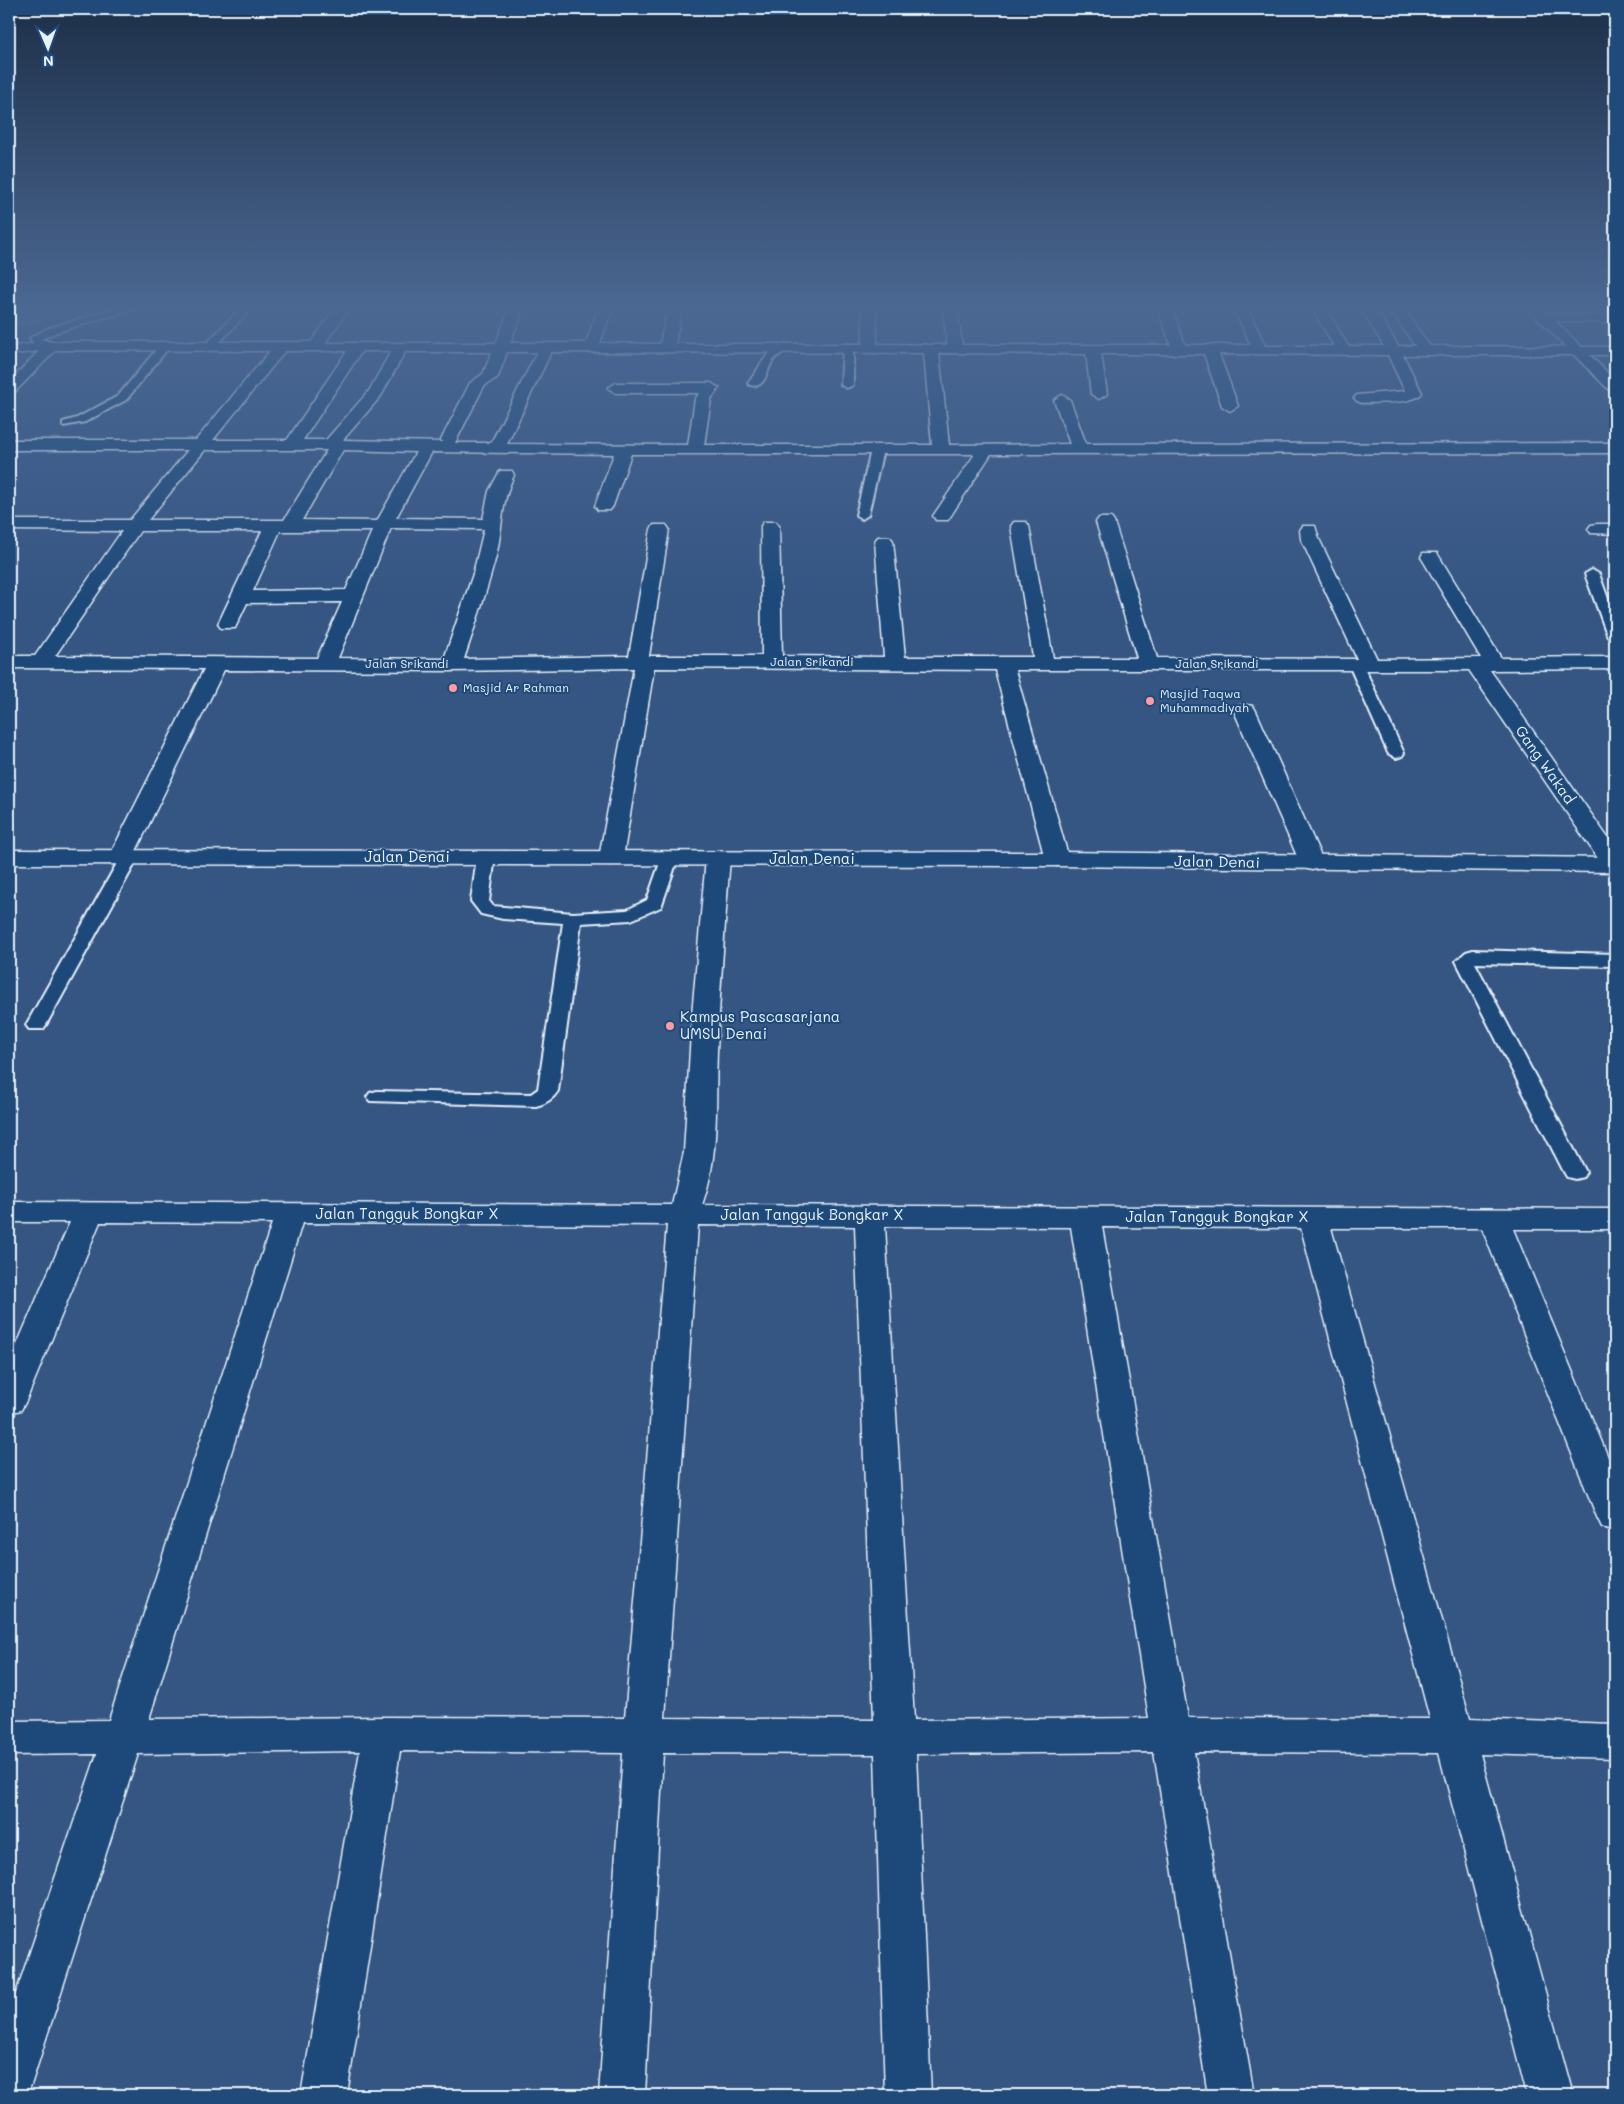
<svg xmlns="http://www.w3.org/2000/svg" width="1624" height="2104" font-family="Mali,sans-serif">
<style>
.water{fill:#40769c;stroke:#83a7c1}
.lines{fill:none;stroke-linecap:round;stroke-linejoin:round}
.lane-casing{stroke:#e8f1f8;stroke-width:4}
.street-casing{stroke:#e8f1f8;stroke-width:3}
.secondary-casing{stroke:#e8f1f8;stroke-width:3}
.primary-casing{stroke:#e8f1f8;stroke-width:3}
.lane{fill:#1f4a7a;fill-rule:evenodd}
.street{fill:#1f4a7a;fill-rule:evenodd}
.secondary{fill:#1f4a7a;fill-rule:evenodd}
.primary{fill:#1f4a7a;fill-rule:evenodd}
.poi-dot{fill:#ff9aa2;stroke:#1f4a7a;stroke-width:2}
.labels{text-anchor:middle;stroke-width:4;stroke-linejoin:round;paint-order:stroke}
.far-street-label{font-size:12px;fill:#e8f1f8;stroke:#1f4a7a}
.far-poi-label{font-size:12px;fill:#e8f1f8;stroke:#1f4a7a;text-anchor:start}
.street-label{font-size:15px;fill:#e8f1f8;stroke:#1f4a7a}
.poi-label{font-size:15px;fill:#e8f1f8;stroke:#1f4a7a;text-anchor:start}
</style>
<rect width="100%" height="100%" fill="#355583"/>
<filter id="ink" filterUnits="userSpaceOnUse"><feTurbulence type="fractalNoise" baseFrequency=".02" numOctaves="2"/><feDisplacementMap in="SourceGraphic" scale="10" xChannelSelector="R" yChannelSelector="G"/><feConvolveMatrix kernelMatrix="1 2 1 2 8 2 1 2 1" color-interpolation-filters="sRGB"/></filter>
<g filter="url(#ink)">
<!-- water -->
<polygon class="water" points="48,307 105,307 9,327 9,314"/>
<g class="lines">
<!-- lane casing -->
<g class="lane-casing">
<g id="lane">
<polygon points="123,307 140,307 57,332 41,339 56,344 56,348 34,344 30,338 49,328"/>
<polygon points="242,307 253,307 213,349 205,349 205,345"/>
<polygon points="165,343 170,346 126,400 85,422 63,426 63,422 77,418 118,396 161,344"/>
<path d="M786,344L791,347C787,352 780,353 775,358C766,367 767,390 750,385L748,383C761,368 765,349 786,344Z"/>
<polygon points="848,344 853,347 853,385 847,388 841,385 843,347"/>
<polygon points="877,446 883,450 868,515 862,519 856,515 871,450"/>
<polygon points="1592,570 1599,574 1615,618 1615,641 1608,637 1585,574"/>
<polygon points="1356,661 1363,665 1404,753 1402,756 1396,758 1388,753 1349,665"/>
<path d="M486,852L492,853L495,857L489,901L493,906L573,913L627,910L647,900L663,854H675L678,858L661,907L631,920L581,923L558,1091C553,1099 545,1104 536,1106L370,1101L367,1097L370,1093L377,1091L531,1094L538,1089L563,923L503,919L481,914L471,901L477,857L480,853Z"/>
<polygon points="129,853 135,854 138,858 46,1025 43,1029 29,1029 26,1025 120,858 123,854"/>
<polygon points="1473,950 1615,954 1615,966 1475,963 1586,1172 1583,1177 1575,1179 1567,1177 1564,1172 1456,961 1466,952"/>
</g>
</g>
<!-- street casing -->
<g class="street-casing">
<g id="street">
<path d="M336,307H350L325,343H496L510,307H524L510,343H586L599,307H613L600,343L660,344L668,307H682L675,344H863L862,307H876L877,344L947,345L943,307H957L962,345H1171L1157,307H1171L1185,345H1251L1233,307H1247L1265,346H1334L1311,307H1325L1348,346H1384L1360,307H1374L1398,346H1415L1388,307H1402L1430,346L1615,347V355H1403L1422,393C1413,405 1376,402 1362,403L1357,401L1354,398L1357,395L1405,391L1388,355L1219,354L1238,406L1230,411L1222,406L1204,354H1101L1107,394L1099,399L1091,394L1086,354L939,353L949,445L1070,444L1054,400L1062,395L1070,400L1086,444L1615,443V453L991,454L948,520H936L933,516L975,454H631L613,506L610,510H598L595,506L614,454L432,452L396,518L483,519L489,491L500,471H512L514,475C501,502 503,524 497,552C488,588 476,623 464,659L629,656L651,529L654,525H666L669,529L649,656H762L761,526L764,522H776L779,526L782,656L884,657L875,541L878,537H890L893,541L905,657H1033L1011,526L1014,522H1026L1029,526L1053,658H1137L1096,522L1099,518H1111L1114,522L1157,658L1357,659L1301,539L1300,530L1303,526H1315L1319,539L1377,659L1481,658L1421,557L1423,553H1437L1501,658L1615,657V669L1490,670L1615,848V872L1606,870L1469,670H1015L1069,859L1065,864L1057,866L1049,864L1045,859L995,670L654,668L623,858L619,863L611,865L603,863L599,858L634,668L452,671L224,670L133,857L129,862L121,864L113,862L109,857L204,669L9,668V656H35L122,531L9,530V520H130L188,450H9V440H196L270,351L56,350L14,393L9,395V382L39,351L9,355V347L45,342H311ZM285,351H347L287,440H213ZM362,351H391L369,391L326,440H303ZM405,352H492L483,374L470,383L441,440L443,442L343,440L381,396ZM507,352H537L491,443H455L484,386L498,377ZM551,352L924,353L932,445H704L711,399L719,388L711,383H616L608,388L616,393H700L695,399L688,445L507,444ZM205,450H327L284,520H148ZM343,450L416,452L377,521L302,520ZM391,528L484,529L473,574L444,659L338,658ZM140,531H262L218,624L221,628H235L247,603L342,602L317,658L55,656ZM280,531H372L346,590L253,591Z"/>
<polygon points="1545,314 1615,315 1615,323 1540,321 1538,318"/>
<polygon points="1597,524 1615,524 1615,534 1591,533 1588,529 1591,525"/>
<polygon points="1245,705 1253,706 1256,711 1324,863 1320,868 1312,870 1304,868 1300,863 1234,711 1237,706"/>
<path d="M718,851L726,853L730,858C725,922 720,987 717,1051C715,1102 720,1156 702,1205L1615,1209V1229H1513L1615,1474V1531L1602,1527L1597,1517L1482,1228H1331L1470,1719L1615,1724V1758L1480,1754L1573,2095H1527L1439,1753L1194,1752L1254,2095H1208L1154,1752L916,1754L931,2095H885L875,1754L663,1753L645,2095H599L623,1753L400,1751L347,2095H301L360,1751L138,1754L32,2082L27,2095H9V2014L97,1754L9,1755V1721L109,1720L272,1223L100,1222L26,1401L21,1410L9,1413V1363L70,1222H9V1202L672,1205L684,1152L692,1015L706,858L710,853ZM302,1223L667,1225L625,1718L383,1717L149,1719ZM698,1225L855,1226L874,1720L665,1718ZM885,1226L1071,1227L1149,1718L914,1720ZM1102,1227L1301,1228L1430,1719L1188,1718Z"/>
</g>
</g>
<!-- secondary casing -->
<g class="secondary-casing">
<polygon id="secondary" points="1526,307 1541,307 1615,380 1615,393 1610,391"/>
</g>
<!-- primary casing -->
<g class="primary-casing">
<polygon id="primary" points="9,850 1057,852 1615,858 1615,872 1057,866 9,864"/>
</g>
<!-- lane -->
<use href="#lane" class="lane"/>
<!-- street -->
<use href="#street" class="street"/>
<!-- secondary -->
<use href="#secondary" class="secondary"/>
<!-- primary -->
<use href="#primary" class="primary"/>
</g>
</g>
<!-- sky -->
<linearGradient id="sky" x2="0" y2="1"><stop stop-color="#1d2f48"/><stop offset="0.51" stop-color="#4b6893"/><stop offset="1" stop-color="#4b6893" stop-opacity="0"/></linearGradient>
<rect width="1624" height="602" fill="url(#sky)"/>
<!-- markers -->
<g class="poi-dot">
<circle cx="453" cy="688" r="5"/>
<circle cx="1150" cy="701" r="5"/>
<circle cx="670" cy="1026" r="5"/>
</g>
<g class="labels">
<!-- far-street labels -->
<g class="far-street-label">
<text x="812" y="666">Jalan Srikandi</text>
<text x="407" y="668">Jalan Srikandi</text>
<text x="1217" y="668">Jalan Srikandi</text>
</g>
<!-- far-poi labels -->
<g class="far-poi-label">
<text x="463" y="692">Masjid Ar Rahman</text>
<text x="1160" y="698">Masjid Taqwa<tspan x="1160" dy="14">Muhammadiyah</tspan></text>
</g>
<!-- street labels -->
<g class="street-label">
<text transform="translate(1545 765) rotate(55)" y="5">Gang Wakad</text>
<text x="407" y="862">Jalan Denai</text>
<text x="812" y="864">Jalan Denai</text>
<text transform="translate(1217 862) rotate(1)" y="5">Jalan Denai</text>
<text x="407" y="1219">Jalan Tangguk Bongkar X</text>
<text x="812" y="1220">Jalan Tangguk Bongkar X</text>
<text x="1217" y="1222">Jalan Tangguk Bongkar X</text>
</g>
<!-- poi labels -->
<g class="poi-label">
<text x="680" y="1022">Kampus Pascasarjana<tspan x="680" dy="17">UMSU Denai</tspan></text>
</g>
</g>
<!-- margin -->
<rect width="1624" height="2104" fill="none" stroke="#1f4a7a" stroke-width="30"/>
<rect x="15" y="15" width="1594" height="2074" fill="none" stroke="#e8f1f8" stroke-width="2" filter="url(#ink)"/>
<!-- north arrow -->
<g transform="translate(48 48) rotate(178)" stroke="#1f4a7a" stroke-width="4" paint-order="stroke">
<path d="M0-4L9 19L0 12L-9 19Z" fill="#e8f1f8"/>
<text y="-8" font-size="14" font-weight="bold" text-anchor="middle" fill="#e8f1f8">N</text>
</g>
</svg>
